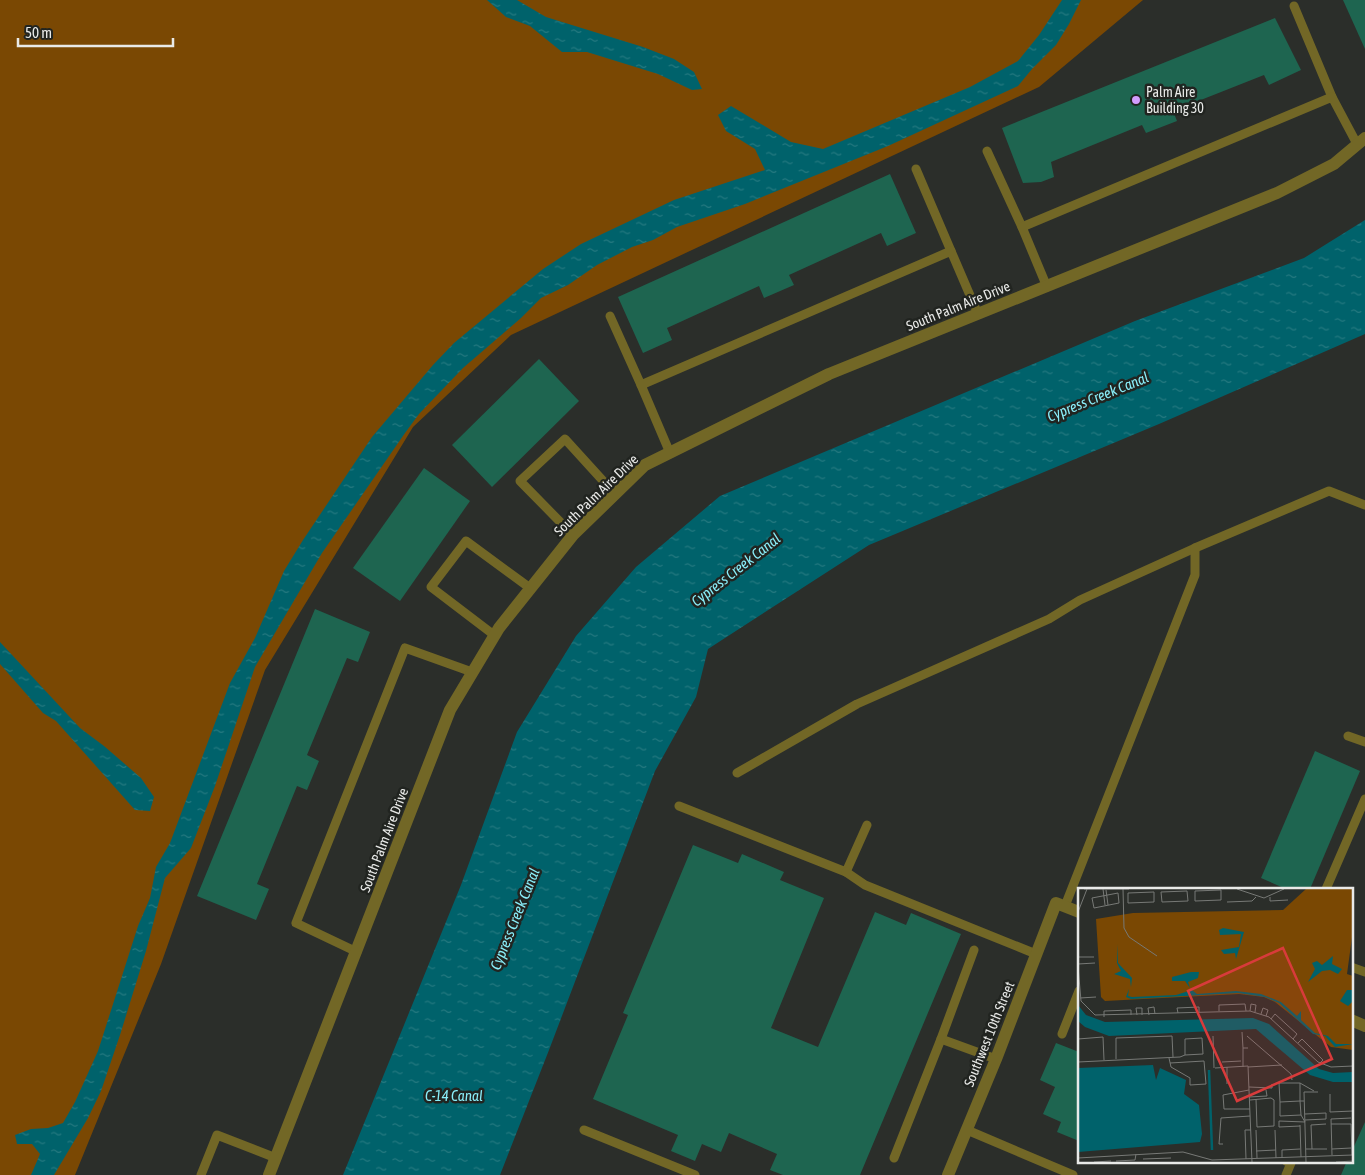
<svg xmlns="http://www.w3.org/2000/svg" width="1365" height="1175" font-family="'Asap Condensed',sans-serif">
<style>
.grass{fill:#7a4803}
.water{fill:url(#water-ripples)}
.building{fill:#1e6550}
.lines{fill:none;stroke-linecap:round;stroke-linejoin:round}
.service{stroke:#726726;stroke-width:9}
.minor{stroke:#726726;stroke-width:12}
.poi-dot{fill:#d39cfd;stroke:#212420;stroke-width:2}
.labels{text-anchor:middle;stroke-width:5;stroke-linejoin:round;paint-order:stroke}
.poi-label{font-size:14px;fill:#e9eae8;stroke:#212420;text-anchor:start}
.street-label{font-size:14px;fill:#e9eae8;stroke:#212420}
.water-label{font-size:15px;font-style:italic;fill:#8aeffa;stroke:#212420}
.inset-river{fill:none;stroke:#00626b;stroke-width:2.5}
.inset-road{fill:none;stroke:#777976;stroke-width:1}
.view{fill:#d83b3b;fill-opacity:0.15;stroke:#d83b3b;stroke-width:2.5}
.inset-edge{fill:none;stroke:#e9eae8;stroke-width:2.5}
</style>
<defs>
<pattern id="water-ripples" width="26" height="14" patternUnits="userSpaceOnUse" patternTransform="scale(1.25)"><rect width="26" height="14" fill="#00626b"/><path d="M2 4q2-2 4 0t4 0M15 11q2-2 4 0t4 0" fill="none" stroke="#257980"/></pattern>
</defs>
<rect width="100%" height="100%" fill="#2b2e2a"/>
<!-- grass -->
<polygon class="grass" points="0,0 1143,0 1039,87 511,335 413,427 265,670 161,964 75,1175 0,1175"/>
<!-- water -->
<g class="water">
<polygon points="487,0 517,0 546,17 643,47 674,59 694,72 702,89 692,90 658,74 587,52 562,52 530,26 506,17"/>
<polygon points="1062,0 1081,0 1069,24 1056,45 1032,69 1018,86 888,146 745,204 677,227 653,240 632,247 597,265 568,285 541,298 521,318 463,368 419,414 405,433 322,553 255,667 215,786 191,848 165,878 146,951 120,1035 101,1091 88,1118 54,1175 31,1175 40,1154 32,1144 17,1144 15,1135 31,1129 48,1128 63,1123 75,1102 98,1051 138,926 150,898 156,867 170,843 230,683 255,638 284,571 303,540 372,437 433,365 454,343 543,269 581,244 674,200 765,170 755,149 726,131 718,115 731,106 791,142 823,149 970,87 1018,61 1039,35"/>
<polygon points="1365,220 1365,334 1159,424 869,545 708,649 696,697 655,771 549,1050 500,1175 343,1175 461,885 517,732 576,636 636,567 720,496 1135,321 1304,258"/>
<polygon points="0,642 80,728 104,746 141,778 154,797 150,811 135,810 56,721 43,713 0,664"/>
</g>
<!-- building -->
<g class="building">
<polygon points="1343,0 1365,0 1365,49"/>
<polygon points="1275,18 1301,70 1269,85 1264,75 1173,111 1177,121 1146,133 1142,125 1051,162 1054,177 1041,182 1023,183 1002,128"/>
<polygon points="890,174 916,233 887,246 881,233 789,275 794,285 764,298 759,286 667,328 672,340 643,353 618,297"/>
<polygon points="539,359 579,401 492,487 452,445"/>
<polygon points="424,468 470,501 400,601 353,568"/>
<polygon points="315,609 370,632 358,662 347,658 307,755 319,761 307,790 297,786 257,884 269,889 256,920 197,896"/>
<polygon points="1315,751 1360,771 1310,889 1286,889 1261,878"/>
<polygon points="693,845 738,863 742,854 784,872 780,880 824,898 771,1028 818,1047 875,912 906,925 911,913 961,934 860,1175 783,1175 770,1170 777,1154 729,1133 721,1152 702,1144 695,1161 671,1151 678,1135 593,1099 628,1015 623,1013"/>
<polygon points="1056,1043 1079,1052 1079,1141 1057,1132 1061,1122 1043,1114 1055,1087 1040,1080"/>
<polygon points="1365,1122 1365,1175 1341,1175 1347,1161 1351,1161 1351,1153"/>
</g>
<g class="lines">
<!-- service -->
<g class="service">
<polyline points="1294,6 1332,97"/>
<polyline points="987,151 1022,227"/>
<polyline points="916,169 951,251"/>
<polyline points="1047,287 1022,227 1332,97 1357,144"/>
<polyline points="610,316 641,385"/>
<polyline points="670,453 641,385 951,251 978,314"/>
<polyline points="573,535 520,481 565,439 615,494"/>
<polyline points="494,635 431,587 466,541 530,588"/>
<polyline points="1348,736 1365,742"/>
<polyline points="737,773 857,704 1049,619 1080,600 1195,548 1329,491 1365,505"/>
<polyline points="679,806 846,872 867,825"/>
<polyline points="846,872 865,885 1036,954"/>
<polyline points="1326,889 1365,799"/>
<polyline points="1065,906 1195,575 1195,548"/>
<polyline points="357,952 296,923 405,648 472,672"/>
<polyline points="1351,967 1365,972"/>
<polyline points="1062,1034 1079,991"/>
<polyline points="941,1039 996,1059"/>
<polyline points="584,1130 695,1175"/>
<polyline points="967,1130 1073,1175"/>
<polyline points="894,1158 941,1039 974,950"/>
<polyline points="1286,1161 1291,1163 1286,1175"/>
<polyline points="201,1175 217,1135 276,1158"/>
</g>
<!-- minor -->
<g class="minor">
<polyline points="1351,1020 1365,1026"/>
<polyline points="269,1175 450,710 499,628 573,535 645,465 829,374 1277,193 1334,164 1365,138"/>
<polyline points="948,1175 996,1059 1056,903 1079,912"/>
</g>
</g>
<!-- markers -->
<circle class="poi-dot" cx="1136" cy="100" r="5"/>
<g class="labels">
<!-- poi labels -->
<g class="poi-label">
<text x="1146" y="97">Palm Aire<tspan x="1146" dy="16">Building 30</tspan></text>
</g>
<!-- street labels -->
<g class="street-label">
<text transform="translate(958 306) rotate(-22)" y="5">South Palm Aire Drive</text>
<text transform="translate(596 495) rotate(-44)" y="5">South Palm Aire Drive</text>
<text transform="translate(384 840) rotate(-69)" y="5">South Palm Aire Drive</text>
<text transform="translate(989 1034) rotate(-68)" y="5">Southwest 10th Street</text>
</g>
<!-- water labels -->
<g class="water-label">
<text transform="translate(1098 397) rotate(-22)" y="5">Cypress Creek Canal</text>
<text transform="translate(736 570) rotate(-38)" y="5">Cypress Creek Canal</text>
<text transform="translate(515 919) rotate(-68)" y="5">Cypress Creek Canal</text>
<text x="454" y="1101">C-14 Canal</text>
</g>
</g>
<!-- overview -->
<g transform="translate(1078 888)">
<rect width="275" height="275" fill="#2b2e2a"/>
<path d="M228,1H275V42L269,86L275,88V162L253,159L197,114L186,109L161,106L27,113L23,109L18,31L55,25L205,22Z" fill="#7a4803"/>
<path d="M145,40L166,44L158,71L157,65L146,66L143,62L161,59L163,46L142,47L141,42ZM40,56V75L54,90L53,99L52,91L36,86L43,83L39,75ZM255,68L254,76L264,81L260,86L252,82L244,83L230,94L237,81L234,75L239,73L244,77ZM113,84H121L120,90L110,94L112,100L107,93H94V89ZM51,101L50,108L54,109L98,107L114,102L119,106L158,103L183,106L203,114L219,128L223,123V132L237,145L250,148L258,156H275L257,159L247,148L235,146L201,115L187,109L160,105L53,111L48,109ZM269,102H275V113L270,118L262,113ZM0,117L8,127L27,134L175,130L191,136L241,181L255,185L275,184V194H255L232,187L178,141L31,148L7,139L0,133ZM75,177L78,192L82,180L108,192L106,206L121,217L124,246L122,254L0,264V180Z" fill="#00626b"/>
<path class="inset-river" d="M131,182L134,262"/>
<path class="inset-road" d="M6,1H51M25,1L27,17M45,1L46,40L51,49L79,68M159,1L186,10L206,1M28,2L30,17M143,2V12L117,13V3ZM109,3L110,13L84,14L83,4ZM76,4V14L50,15V5ZM40,5L41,15L16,20L14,10ZM192,9V13L210,12M149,14L174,13L178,9M0,24L9,1M0,69H16M0,76L17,75M0,78L3,113L17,127L172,123L191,129L240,174L253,179L275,178M2,110L18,109M141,123V117L167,116L168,123M172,123L173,116L178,117L177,124M100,125L99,120L121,119V124M183,126L185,120L190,122L188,128M59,127L58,120H64V127M71,127L70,120L76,119L77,126M26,129V123L53,122V127M193,131L197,126L219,146L215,151M164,144L165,160H170M135,148L136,180M169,148L213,186L214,192M0,151L25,149L26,172M220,155L224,151L245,172L242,175M165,160V179M91,170L93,179L112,190V197L128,196L126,173L92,175M38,171V150L94,148L95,169M0,174L102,169L107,167V151L124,150L125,166L107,167M144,174L163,173M149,179V196M170,179L204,177M137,180L170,178L174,274M222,195L236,203M171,199L194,200V196M171,202L145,207L146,221H172M252,206V224L275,223M171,209L189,208L188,202M172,212L193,210L196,212V238L179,239L178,211M202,214L201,195H222V213L223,227L202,228V214L222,213H226M227,226L248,225V231L227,232M253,236H273L274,267M222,237L223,269M222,238L201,239V233L227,234L223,227M178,242L179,270M197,242L198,270M145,256H141L143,230L172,228M228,261H249M234,261L233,237L248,236M254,261L273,260M178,263L198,262M254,267L253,231L273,230M204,269V262L222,261M0,270L105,264L134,272L275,267M65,271L93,270M168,271L167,242H173M38,273L57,272L58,266M16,274L33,273M228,274L226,204H240M258,274L275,273"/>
<path class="view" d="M205,60L254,171L159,213L110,103Z"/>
<rect width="275" height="275" class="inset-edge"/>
</g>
<!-- scale -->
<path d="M18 38v8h155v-8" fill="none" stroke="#e9eae8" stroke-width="2.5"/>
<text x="25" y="38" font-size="15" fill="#e9eae8" stroke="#212420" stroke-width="4" paint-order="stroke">50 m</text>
</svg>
